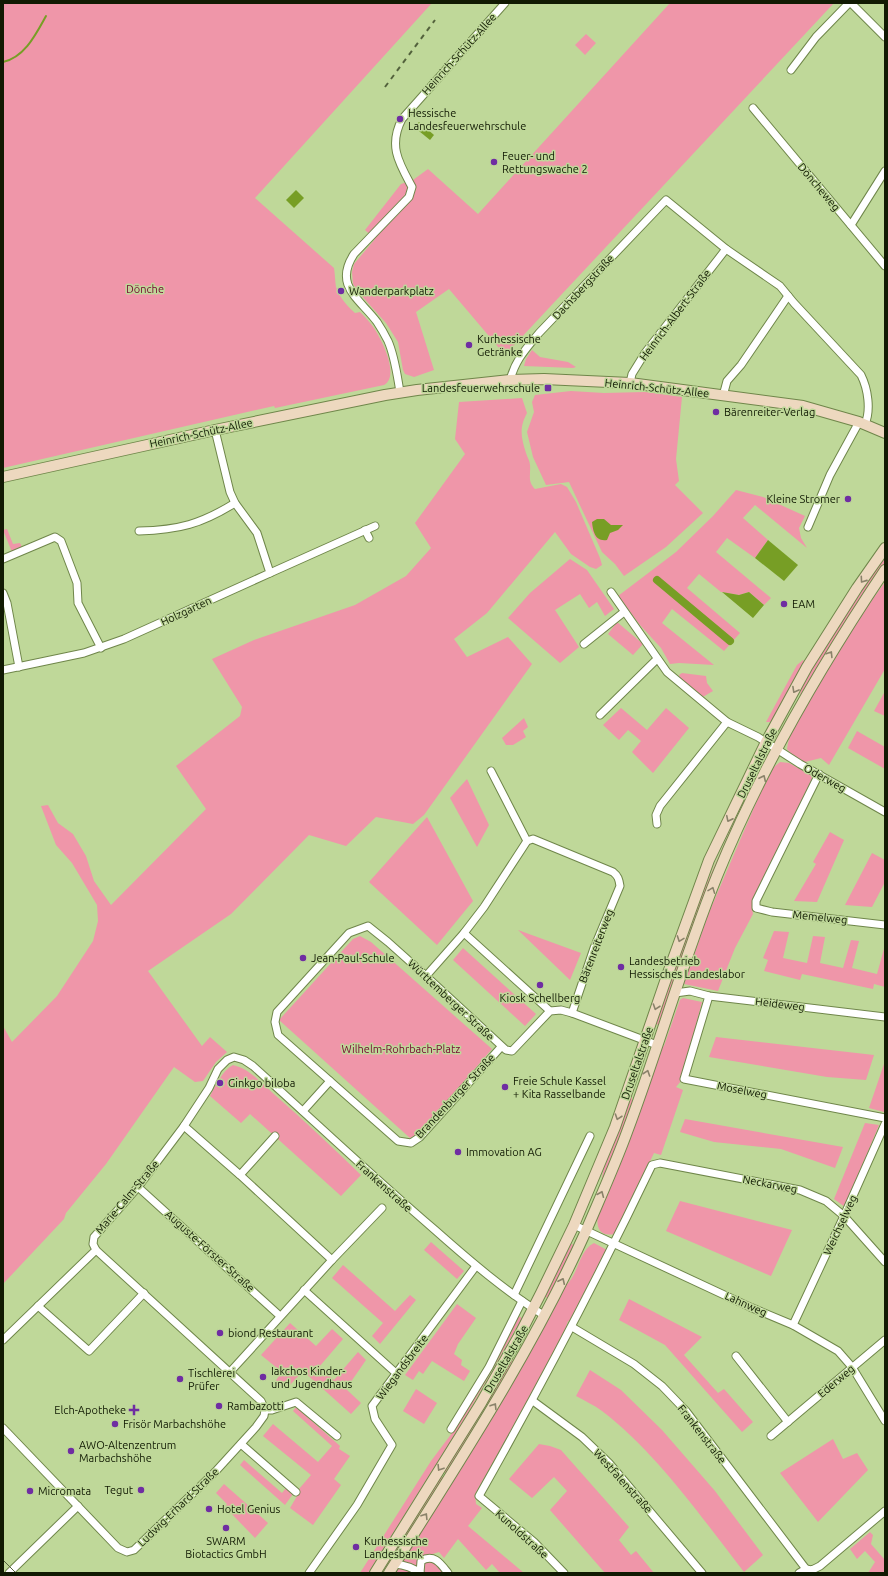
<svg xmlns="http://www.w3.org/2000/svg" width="888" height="1576" font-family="Ubuntu,sans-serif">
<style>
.green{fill:#ef96a9}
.water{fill:#779e25}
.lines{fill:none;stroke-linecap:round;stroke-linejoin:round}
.stream{stroke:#779e25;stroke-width:2}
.canal{stroke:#779e25;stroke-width:8}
.street-casing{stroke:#6f864a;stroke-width:9}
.secondary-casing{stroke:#6f864a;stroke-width:12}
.street{stroke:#fff;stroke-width:7}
.secondary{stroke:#edd8bf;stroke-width:10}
.tram{stroke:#53623c;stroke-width:1}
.rail{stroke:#53623c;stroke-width:2;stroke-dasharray:5 5;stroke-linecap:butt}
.oneway{stroke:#8a826a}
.poi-dot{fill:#6f2da2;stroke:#bfd899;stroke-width:1.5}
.labels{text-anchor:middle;stroke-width:3;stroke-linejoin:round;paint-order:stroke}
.street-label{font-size:11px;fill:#111a03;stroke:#bfd899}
.poi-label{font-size:11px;fill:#111a03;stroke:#bfd899;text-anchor:start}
.park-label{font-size:11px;fill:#750231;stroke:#bfd899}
</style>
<rect width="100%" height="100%" fill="#bfd899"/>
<!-- green -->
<g class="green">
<path d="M3,3H432L255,198L334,268C335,274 335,281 336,287C340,298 347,306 355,313L360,312C365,317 370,322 374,328C382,340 400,376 384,385L275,408L274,406L3,468Z"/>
<polygon points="670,3 834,3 505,355 449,289 416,312 434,370 414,377 405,374 403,370 398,342 386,323 359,293 353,284 352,272 354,264 375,239 365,230 401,184 413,180 428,169 478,214"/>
<polygon points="586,34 596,43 585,55 575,45"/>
<polygon points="532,350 540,357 568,362 576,367 573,368 524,366 526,359"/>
<polygon points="571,391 604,393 645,392 682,397 676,459 679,481 675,485 703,513 666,547 624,576 615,564 602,552 569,482 546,485 533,457 527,432 534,412 532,402 535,395"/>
<path d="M522,398L527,413C519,428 521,437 526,453C527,457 530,461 530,465C531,474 527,481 535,489L561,484L567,487L576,502L600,558L602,565L596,569L590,567L571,554L555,532L487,613L454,639L467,657L508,637L532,664L424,815L413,824L376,817L346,846L309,835L231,914L148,971L202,1046L210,1037L227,1052L216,1062L203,1081L195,1082L174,1067L106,1164L66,1213L64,1219L3,1284V1026L12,1042L57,996L93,941L98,921L97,905L72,863L56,845L41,806L48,805L58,823L73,834L86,856L94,881L111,905L206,809L176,766L240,716L242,707L212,659L254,640L355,605L406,576L431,548L415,523L465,454L455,439L459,402Z"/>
<polygon points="736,490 763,497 805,516 799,528 801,538 807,548 755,505 743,518 768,540 755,558 727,538 716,552 771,598 764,605 749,592 739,595 721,592 699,574 687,588 740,633 724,651 672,609 662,623 714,665 679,663 670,664 661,648 640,625 618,596 676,552 713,516"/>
<polygon points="7,529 13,544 20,543 22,547 12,552 3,530"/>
<polygon points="885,556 885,562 857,603 800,696 801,687 827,644"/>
<polygon points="570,559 587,570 614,609 605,616 597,602 589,608 580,594 555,610 579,647 560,663 508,618 530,593"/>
<path d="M885,582V669L829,765L821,758L805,762L793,756L787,749C789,731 800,717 809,702C832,660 857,620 885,582Z"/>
<polygon points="617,622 643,644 633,655 608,634"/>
<polygon points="803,660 805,662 771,722 766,722 797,665"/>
<polygon points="682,673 706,676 707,683 713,691 701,698 681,681 679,675"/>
<polygon points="884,693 885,694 885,716 874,711"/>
<polygon points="621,708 647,730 666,708 689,728 653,773 632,752 641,741 628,730 619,740 603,725"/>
<polygon points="524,718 528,727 523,731 526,737 513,745 506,745 502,738"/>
<polygon points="857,731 885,747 885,769 848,748"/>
<polygon points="780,762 789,763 811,775 812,778 808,789 756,894 752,908 753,914 735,948 718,991 684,984 708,915 759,796 774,767"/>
<polygon points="467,779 489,825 477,847 450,798"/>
<polygon points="743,801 742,808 678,969 659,1025 656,1024 703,892"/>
<polygon points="427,817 473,901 437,945 369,882"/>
<polygon points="830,832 844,840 817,902 794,901 816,864 813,862"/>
<polygon points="872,853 885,860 885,882 872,907 845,905"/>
<polygon points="518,930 581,953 570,980"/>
<polygon points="774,931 789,932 783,958 807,963 813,936 825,937 820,963 843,968 851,940 859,941 852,968 877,974 885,945 885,987 874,984 873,989 802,974 800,980 764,971 768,960 763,958"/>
<polygon points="360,936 371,942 492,1049 418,1134 410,1138 279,1020 353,939"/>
<polygon points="463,948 536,1014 525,1026 453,960"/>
<path d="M683,998L702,1002L681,1081L676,1087L683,1090L661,1155L654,1153L615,1234C599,1237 596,1228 598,1214L661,1048L664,1046L680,1000Z"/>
<polygon points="716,1037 874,1055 866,1080 827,1077 709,1057"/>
<polygon points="885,1061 885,1109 884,1112 869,1108"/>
<path d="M233,1065C250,1069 263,1084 275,1095C305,1121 333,1148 361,1175L341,1196L250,1114L241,1123L210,1096C216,1085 222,1071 233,1065Z"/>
<polygon points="632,1094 632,1105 604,1178 602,1178 604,1166"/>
<polygon points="685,1119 843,1147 835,1168 781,1149 714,1142 680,1132"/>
<polygon points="865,1123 879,1125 845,1207 834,1199"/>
<polygon points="680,1201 792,1230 771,1276 666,1231"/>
<polygon points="431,1242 464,1271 457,1279 424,1250"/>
<path d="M594,1243L607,1250L572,1322L568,1321L565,1330L568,1332L475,1494L476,1504L482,1508L468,1526L524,1573H500L492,1564L486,1570L458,1539L444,1558L439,1552L423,1557L417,1573H395L565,1286C579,1275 578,1251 594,1243Z"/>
<polygon points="571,1244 574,1245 548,1298 545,1297"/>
<polygon points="343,1265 395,1311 410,1295 416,1300 380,1344 372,1336 383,1323 332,1278"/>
<polygon points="629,1299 702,1337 684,1355 718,1393 724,1389 753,1422 742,1432 665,1345 619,1320"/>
<polygon points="457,1304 476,1318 458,1344 454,1354 462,1360 461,1365 470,1371 464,1381 432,1361 423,1374 419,1371 413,1380 405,1375"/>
<polygon points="518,1316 522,1318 465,1418 368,1573 360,1573 431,1461 452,1433 490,1369"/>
<polygon points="290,1323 316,1346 332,1329 343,1339 319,1367 334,1380 358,1352 366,1360 346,1389 361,1403 351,1414 303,1371 290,1385 274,1383 282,1372 261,1355"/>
<polygon points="513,1357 511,1367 446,1474 444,1471"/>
<path d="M590,1370L621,1390L662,1430L715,1491L763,1555L744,1572C702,1518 657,1453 602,1411C594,1405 585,1401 576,1396Z"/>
<polygon points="416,1389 437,1403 424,1424 403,1411"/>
<polygon points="296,1407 340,1446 339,1449 350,1456 334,1479 341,1485 313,1525 290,1508 300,1491 299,1489 311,1475 263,1436 273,1424 318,1462 332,1446 293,1411"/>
<polygon points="833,1439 843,1459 857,1453 868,1470 818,1522 780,1473"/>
<polygon points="539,1444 550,1446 561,1450 629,1527 619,1540 631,1555 636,1551 654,1573 605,1573 550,1510 567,1491 554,1477 532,1498 509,1479"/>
<polygon points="244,1460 282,1493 286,1488 293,1494 285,1505 240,1465"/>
<polygon points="441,1476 444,1478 384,1573 380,1573"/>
<polygon points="224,1484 268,1523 255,1538 225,1507 227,1504 216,1493"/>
<polygon points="870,1532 873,1535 871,1544 885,1560 885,1573 868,1573 875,1562 865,1551 857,1559 850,1549"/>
<polygon points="428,1558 448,1573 420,1573 421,1561"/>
</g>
<!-- water -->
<g class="water">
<polygon points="419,122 434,135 430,140 414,127"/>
<polygon points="296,190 304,198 294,208 286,200"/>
<path d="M597,519H604L611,525H623L618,530L610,533L607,540C595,542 593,531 592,522Z"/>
<polygon points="768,540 798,565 784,581 755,558"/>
<polygon points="722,592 739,595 749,592 764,605 753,618"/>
</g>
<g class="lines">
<!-- stream -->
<path class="stream" d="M3,62C25,57 36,34 46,16"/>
<!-- canal -->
<polyline class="canal" points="657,580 730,641"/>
<!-- street casing -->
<g class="street-casing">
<g id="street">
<polyline points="851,3 885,37"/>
<polyline points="791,70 816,37 849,3"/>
<polyline points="753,108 885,266"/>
<polyline points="851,225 885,171"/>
<path d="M510,380C516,359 525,350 539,333L666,200L726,249L780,286L794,303L861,375C868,389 871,410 865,424"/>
<polyline points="630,383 632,374 645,353 726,249"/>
<path d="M400,392C397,375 395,357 388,341C385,335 381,328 377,322C360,299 333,286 354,254L409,197L412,187C399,163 388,146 402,119L505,3"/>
<polyline points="723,396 727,381 741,365 788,296"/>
<polyline points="808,527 830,475 859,422"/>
<polyline points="365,530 369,538"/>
<path d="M139,531C179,530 201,524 235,503"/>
<polyline points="3,559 55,537 61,541 77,583 78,603 101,648"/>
<polyline points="270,573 375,526"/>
<polyline points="611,592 667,672 727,722 758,737 800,764 885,812"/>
<polyline points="3,593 7,603 19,667"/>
<polyline points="584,644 624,612"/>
<polyline points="3,670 84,653 124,639 270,573 257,533 235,503 230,492 215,430"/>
<polyline points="600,715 657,659"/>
<polyline points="491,771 527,841"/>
<polyline points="819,774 756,901 756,908 772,912 885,925"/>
<polyline points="657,824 656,815 660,806 727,722"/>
<polyline points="464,933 550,1011"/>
<path d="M426,976L464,933L484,907L527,841L533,839L613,872C618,876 619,879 620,886L594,948L572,1013"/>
<polyline points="675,993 690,991 709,996 885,1017"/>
<polyline points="709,996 684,1079 885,1118"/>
<polyline points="501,1047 420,1137 411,1143 398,1141 278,1035 275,1022 277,1012 349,933 368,926 388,942 426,976 506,1050 512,1051 550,1011 561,1010 572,1013 657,1045"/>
<polyline points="303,1111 330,1081"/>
<polyline points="184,1126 240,1175 332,1260"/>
<polyline points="240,1175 275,1136"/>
<polyline points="138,1187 280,1316"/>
<polyline points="574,1225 750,1307 793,1325 838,1351 852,1367 885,1421"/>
<polyline points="304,1290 397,1374"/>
<polyline points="514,1295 590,1136"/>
<polyline points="38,1306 89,1351 144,1293"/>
<polyline points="793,1325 844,1216 885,1124"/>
<polyline points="572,1327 634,1364 662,1386 686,1411 806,1569"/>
<path d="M3,1340L96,1250L93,1244L94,1237L138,1187L184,1126L209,1088L218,1069L227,1060L234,1057L244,1060L253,1066C313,1120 373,1177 435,1230C470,1261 505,1291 545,1316"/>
<polyline points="736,1356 788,1422"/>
<polyline points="230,1372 332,1260 382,1208"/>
<polyline points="533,1401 582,1437 609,1463 702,1573"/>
<polyline points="265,1410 272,1410 296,1402 337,1436"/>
<polyline points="3,1428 118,1548 127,1552 134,1550 215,1472 256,1427 264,1416 265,1410 261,1401 96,1250"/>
<polyline points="451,1429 489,1367 522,1301"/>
<polyline points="771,1436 885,1340"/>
<polyline points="241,1444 296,1492"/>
<path d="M395,1564C405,1565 412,1567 420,1573"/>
<polyline points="9,1573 78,1506"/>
<polyline points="309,1573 357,1505 392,1445 375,1419 372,1406 476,1266"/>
<path d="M420,1573L421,1561C434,1553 441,1564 448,1573"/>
<path d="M564,1573L534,1542L479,1496C540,1388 598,1278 652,1165L660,1163L800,1190L826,1201L844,1216L885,1262"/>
<polyline points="799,1573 806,1569 812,1570 820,1566 885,1511"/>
</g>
</g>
<!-- secondary casing -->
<g class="secondary-casing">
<g id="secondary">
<polyline points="3,477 215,430 385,395 417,390 510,380 544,379 630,383 803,406 859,422 885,433"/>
<polyline points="375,1573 481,1403 520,1334 541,1293 574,1225 615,1127 668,973 709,860 766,742 807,667 857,588 885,548"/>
<path d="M389,1573C459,1462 532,1351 586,1231C600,1198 615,1165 627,1132C659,1047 683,960 717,876C761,768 820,667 885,570"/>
</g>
</g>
<!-- street -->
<use href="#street" class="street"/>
<!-- secondary -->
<use href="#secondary" class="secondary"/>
<!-- tram -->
<polyline class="tram" points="3,1560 16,1573"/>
<!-- rail -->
<polyline class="rail" points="385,87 435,20"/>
</g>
<!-- one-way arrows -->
<defs><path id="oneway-chevron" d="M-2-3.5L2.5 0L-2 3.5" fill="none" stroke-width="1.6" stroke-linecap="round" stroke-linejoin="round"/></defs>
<g class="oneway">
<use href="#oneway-chevron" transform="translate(863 580) rotate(125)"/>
<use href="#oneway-chevron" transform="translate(830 654) rotate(-58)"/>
<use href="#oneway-chevron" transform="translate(795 690) rotate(119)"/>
<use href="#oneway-chevron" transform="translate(763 778) rotate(-65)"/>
<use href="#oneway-chevron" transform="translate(729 819) rotate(116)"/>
<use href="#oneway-chevron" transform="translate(712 890) rotate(-69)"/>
<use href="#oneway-chevron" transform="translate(680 939) rotate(110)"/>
<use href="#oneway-chevron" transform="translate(656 1007) rotate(109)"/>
<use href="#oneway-chevron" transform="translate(647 1073) rotate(-71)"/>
<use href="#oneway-chevron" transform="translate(618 1117) rotate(109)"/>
<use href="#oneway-chevron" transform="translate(601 1194) rotate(-67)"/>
<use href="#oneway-chevron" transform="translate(562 1281) rotate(-65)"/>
<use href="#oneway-chevron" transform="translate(494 1406) rotate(-58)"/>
<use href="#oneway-chevron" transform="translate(440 1468) rotate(122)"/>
<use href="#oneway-chevron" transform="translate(425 1516) rotate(-58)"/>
</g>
<!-- markers -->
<g class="poi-dot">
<circle cx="400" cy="119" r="4"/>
<circle cx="494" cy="162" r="4"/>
<circle cx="341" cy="291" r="4"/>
<circle cx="469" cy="345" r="4"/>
<rect x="544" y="384" width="8" height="8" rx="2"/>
<circle cx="716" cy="412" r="4"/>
<circle cx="848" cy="499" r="4"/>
<circle cx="784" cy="604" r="4"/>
<circle cx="303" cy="958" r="4"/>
<circle cx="621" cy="967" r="4"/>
<circle cx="540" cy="985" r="4"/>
<circle cx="220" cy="1083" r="4"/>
<circle cx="505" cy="1087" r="4"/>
<circle cx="458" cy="1152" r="4"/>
<circle cx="220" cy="1333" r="4"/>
<circle cx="263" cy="1377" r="4"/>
<circle cx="180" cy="1379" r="4"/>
<circle cx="219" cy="1406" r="4"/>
<path d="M132 1404h4v4h4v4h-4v4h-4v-4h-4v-4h4z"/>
<circle cx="115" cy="1424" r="4"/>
<circle cx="71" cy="1451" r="4"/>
<circle cx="141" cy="1490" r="4"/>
<circle cx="30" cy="1491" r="4"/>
<circle cx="209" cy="1509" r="4"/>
<circle cx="226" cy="1528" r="4"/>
<circle cx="356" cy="1547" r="4"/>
</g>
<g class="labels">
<!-- street labels -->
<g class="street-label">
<text transform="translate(459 54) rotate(-48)" y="4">Heinrich-Schütz-Allee</text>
<text transform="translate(819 187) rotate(50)" y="4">Döncheweg</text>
<text transform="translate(583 287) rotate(-47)" y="4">Dachsbergstraße</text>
<text transform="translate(675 315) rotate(-53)" y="4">Heinrich-Albert-Straße</text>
<text transform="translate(657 388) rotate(6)" y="4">Heinrich-Schütz-Allee</text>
<text transform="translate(201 433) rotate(-12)" y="4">Heinrich-Schütz-Allee</text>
<text transform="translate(186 611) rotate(-25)" y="4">Holzgarten</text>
<text transform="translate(757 763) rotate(-64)" y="4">Druseltalstraße</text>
<text transform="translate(825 778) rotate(29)" y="4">Oderweg</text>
<text transform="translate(820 917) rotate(6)" y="4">Memelweg</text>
<text transform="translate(596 946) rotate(-69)" y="4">Bärenreiterweg</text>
<text transform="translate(451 1000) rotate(43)" y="4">Württemberger Straße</text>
<text transform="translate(780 1004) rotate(7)" y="4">Heideweg</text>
<text transform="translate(637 1063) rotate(-71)" y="4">Druseltalstraße</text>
<text transform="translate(742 1090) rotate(11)" y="4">Moselweg</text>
<text transform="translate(455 1096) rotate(-47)" y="4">Brandenburger Straße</text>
<text transform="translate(770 1184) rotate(11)" y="4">Neckarweg</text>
<text transform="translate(384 1186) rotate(42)" y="4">Frankenstraße</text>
<text transform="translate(127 1197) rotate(-50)" y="4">Marie-Calm-Straße</text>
<text transform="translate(840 1225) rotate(-65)" y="4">Weichselweg</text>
<text transform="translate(210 1251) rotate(42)" y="4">Auguste-Förster-Straße</text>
<text transform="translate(746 1304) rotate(24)" y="4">Lahnweg</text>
<text transform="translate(506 1359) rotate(-60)" y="4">Druseltalstraße</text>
<text transform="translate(402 1367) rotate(-53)" y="4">Wiegandsbreite</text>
<text transform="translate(836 1381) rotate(-40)" y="4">Ederweg</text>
<text transform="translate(702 1434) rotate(52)" y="4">Frankenstraße</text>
<text transform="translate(623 1481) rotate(48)" y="4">Westfalenstraße</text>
<text transform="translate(178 1507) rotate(-44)" y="4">Ludwig-Erhard-Straße</text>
<text transform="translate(522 1534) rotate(42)" y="4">Kunoldstraße</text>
</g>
<!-- poi labels -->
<g class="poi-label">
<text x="408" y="117">Hessische<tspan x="408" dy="13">Landesfeuerwehrschule</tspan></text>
<text x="502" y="160">Feuer- und<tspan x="502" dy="13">Rettungswache 2</tspan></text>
<text x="349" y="295">Wanderparkplatz</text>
<text x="477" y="343">Kurhessische<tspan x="477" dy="13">Getränke</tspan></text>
<text x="540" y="392" text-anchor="end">Landesfeuerwehrschule</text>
<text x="724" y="416">Bärenreiter-Verlag</text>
<text x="840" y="503" text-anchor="end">Kleine Stromer</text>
<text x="792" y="608">EAM</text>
<text x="311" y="962">Jean-Paul-Schule</text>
<text x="629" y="965">Landesbetrieb<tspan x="629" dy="13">Hessisches Landeslabor</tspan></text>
<text x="540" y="1002" text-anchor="middle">Kiosk Schellberg</text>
<text x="513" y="1085">Freie Schule Kassel<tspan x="513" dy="13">+ Kita Rasselbande</tspan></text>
<text x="228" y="1087">Ginkgo biloba</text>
<text x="466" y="1156">Immovation AG</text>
<text x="228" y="1337">biond Restaurant</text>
<text x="271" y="1375">Iakchos Kinder-<tspan x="271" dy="13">und Jugendhaus</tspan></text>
<text x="188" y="1377">Tischlerei<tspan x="188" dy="13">Prüfer</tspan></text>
<text x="227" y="1410">Rambazotti</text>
<text x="126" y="1414" text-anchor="end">Elch-Apotheke</text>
<text x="123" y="1428">Frisör Marbachshöhe</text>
<text x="79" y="1449">AWO-Altenzentrum<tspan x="79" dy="13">Marbachshöhe</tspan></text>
<text x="133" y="1494" text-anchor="end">Tegut</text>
<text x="38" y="1495">Micromata</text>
<text x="217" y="1513">Hotel Genius</text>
<text x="226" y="1545" text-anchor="middle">SWARM<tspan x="226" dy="13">Biotactics GmbH</tspan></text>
<text x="364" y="1545">Kurhessische<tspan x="364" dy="13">Landesbank</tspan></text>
</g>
<!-- park labels -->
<g class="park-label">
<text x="145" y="293">Dönche</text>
<text x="401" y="1053">Wilhelm-Rohrbach-Platz</text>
</g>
</g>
<!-- border -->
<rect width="888" height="1576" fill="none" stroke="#111a03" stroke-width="8"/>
</svg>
